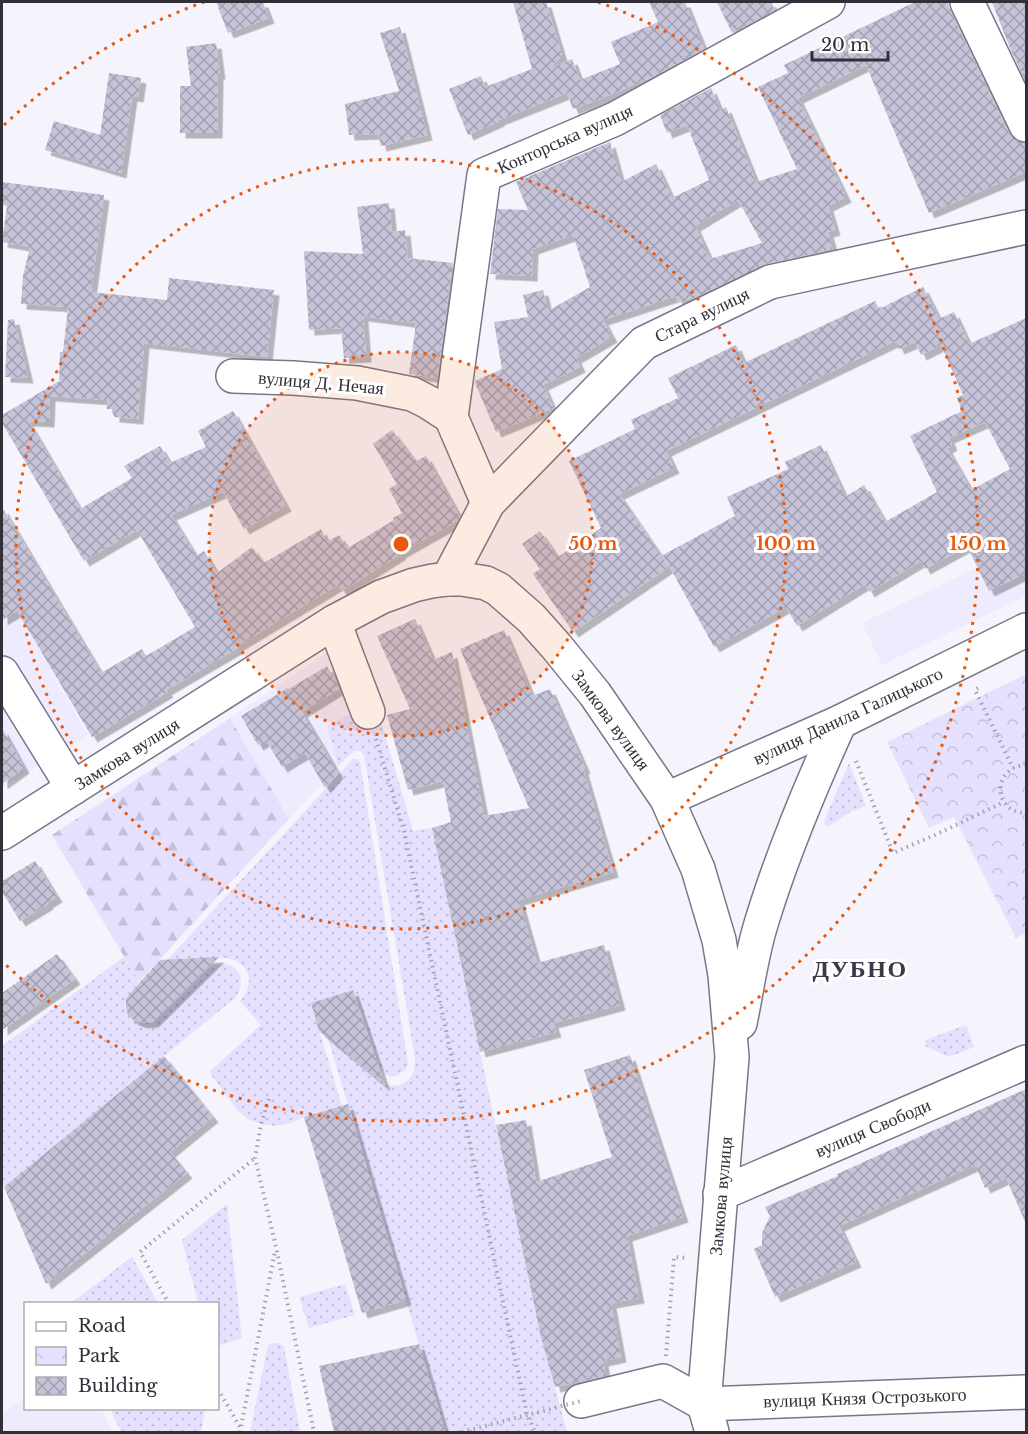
<svg xmlns="http://www.w3.org/2000/svg" width="1028" height="1434" font-family="'Libre Baskerville',serif">
<style>
.built{fill:#edebfd}
.grass{fill:url(#grass-dots)}
.forest{fill:url(#forest-firs)}
.park{fill:url(#park-crowns)}
.building{fill:url(#building-cross-hatch);fill-rule:evenodd;filter:url(#shadow)}
.lines{fill:none;stroke-linecap:round;stroke-linejoin:round}
.minor-casing{stroke:#79768a;stroke-width:36}
.major-casing{stroke:#79768a;stroke-width:36}
.path{stroke:#a3a2ab;stroke-width:4;stroke-dasharray:1.5 4.5;stroke-linecap:butt}
.minor{stroke:#fff;stroke-width:33}
.major{stroke:#fff;stroke-width:33}
.path-bridge{stroke:#a3a2ab;stroke-width:4;stroke-dasharray:1.5 4.5;stroke-linecap:butt}
.ring{fill:none;stroke:#e8590c;stroke-width:3;stroke-dasharray:3 6}
.labels{text-anchor:middle;stroke-width:6;stroke-linejoin:round;paint-order:stroke}
.street-label{font-size:18px;fill:#313039;stroke:#fff}
.district-label{font-size:24px;font-weight:bold;letter-spacing:1.5px;fill:#3c394b;stroke:#fff}
.centre{fill:#e8590c;stroke:#fff;stroke-width:3}
.ring-label{font-size:18px;text-anchor:middle;font-weight:bold;fill:#e8590c;stroke:#fff;stroke-width:6;stroke-linejoin:round;paint-order:stroke}
</style>
<defs>
<pattern id="grass-dots" width="8" height="8" patternUnits="userSpaceOnUse" patternTransform="scale(1.5)"><rect width="8" height="8" fill="#e4e0fe"/><path d="M2 2h.1M6 6h.1" fill="none" stroke="#c4c0da" stroke-width="1.8" stroke-linecap="round"/></pattern>
<pattern id="forest-firs" width="22" height="20" patternUnits="userSpaceOnUse" patternTransform="scale(1.5)"><rect width="22" height="20" fill="#e4e0fe"/><path d="M5 1l3.5 6h-7zM16 11l3.5 6h-7z" fill="#c4c0da"/></pattern>
<pattern id="park-crowns" width="20" height="18" patternUnits="userSpaceOnUse" patternTransform="scale(1.5)"><rect width="20" height="18" fill="#e4e0fe"/><path d="M2 6a3 3 0 1 1 6 0M12 15a3 3 0 1 1 6 0" fill="none" stroke="#c4c0da"/></pattern>
<pattern id="building-cross-hatch" width="8" height="8" patternUnits="userSpaceOnUse" patternTransform="scale(1.5)"><rect width="8" height="8" fill="#c6c3d9"/><path d="M0 0l8 8M0 8l8-8" fill="none" stroke="#a19fb1"/></pattern>
<filter id="shadow"><feDropShadow dx="5.5" dy="5.5" stdDeviation="0" flood-color="#0004"/></filter>
</defs>
<rect width="100%" height="100%" fill="#f5f4fd"/>
<!-- built -->
<g class="built">
<polygon points="1026,544 1026,596 882,665 862,623"/>
<polygon points="2,585 88,735 2,788"/>
<polygon points="335,647 360,711 328,726 338,766 289,819 230,718"/>
<polygon points="25,1398 26,1408 101,1409 112,1432 2,1432 2,1413"/>
</g>
<!-- grass -->
<g class="grass">
<path d="M376,704L413,831L432,828L541,1337L567,1432H445L319,1008L383,1084C403,1090 416,1079 415,1058L364,755L360,751H354L338,766L327,725Z"/>
<path d="M353,759H357L360,762L408,1064L406,1069L397,1076C388,1077 383,1074 379,1067L353,990L311,1003L342,1106L304,1117L290,1123L276,1126L261,1124L248,1119L237,1110L209,1072L261,1025L240,1001C260,977 244,956 215,957L135,995Z"/>
<polygon points="849,763 866,806 850,812 829,826 825,824 824,821"/>
<path d="M124,957L139,982C135,987 129,992 127,998C120,1017 140,1029 157,1017L208,968C232,955 251,975 235,998L4,1187L2,1182V1046Z"/>
<polygon points="966,1025 974,1047 949,1057 925,1046 925,1040"/>
<polygon points="227,1204 242,1338 218,1346 218,1304 198,1303 182,1240"/>
<polygon points="132,1257 158,1303 71,1303"/>
<polygon points="345,1284 355,1315 309,1328 299,1297"/>
<polygon points="274,1343 279,1343 284,1347 300,1432 250,1432 267,1350 269,1345"/>
<polygon points="110,1409 205,1409 201,1432 121,1432"/>
</g>
<!-- forest -->
<polygon class="forest" points="230,718 289,819 139,982 52,835"/>
<!-- park -->
<polygon class="park" points="1024,675 1026,681 1026,933 1016,938 954,817 929,828 887,742"/>
<!-- building -->
<g class="building">
<polygon points="216,2 263,2 269,18 228,33"/>
<polygon points="513,2 546,2 562,56 549,69 572,59 580,80 620,64 611,42 658,22 649,2 685,2 704,49 646,80 646,79 615,93 573,109 567,93 499,120 499,121 468,135 449,89 481,76 485,87 532,69"/>
<polygon points="717,2 771,2 775,10 732,33"/>
<path d="M915,2H948L950,10L1009,133L1016,141L1026,143V172L929,213L866,65L798,98L846,197L828,206L835,230L828,232L833,249L766,264L692,299V298L678,303L676,296L603,320L612,337L576,358L580,367L543,385L553,408L496,432L475,383V381L502,369L494,322L528,317L523,295L543,290L548,311L590,287L573,235L533,249L532,276L490,274L498,209L528,210L516,182L610,142L621,182L656,164L672,198L709,180L687,125L667,133L660,115L711,88L720,110L726,107L756,182L797,169L758,87L788,73L784,65ZM738,200L762,243L710,259L695,226Z"/>
<polygon points="992,2 1026,2 1026,83 1010,48"/>
<polygon points="400,27 427,135 381,146 378,134 349,135 345,104 399,91 380,33"/>
<polygon points="216,43 220,74 218,74 217,133 180,133 180,86 191,86 186,47"/>
<polygon points="109,73 141,78 138,97 132,96 121,173 45,150 54,121 100,135"/>
<polygon points="2,182 104,195 91,292 167,300 169,278 274,290 267,357 144,343 138,419 114,417 114,409 107,409 107,400 50,396 49,422 28,421 80,509 132,478 124,466 160,446 170,463 206,447 198,431 233,411 286,506 244,529 223,492 171,515 196,556 204,551 217,573 252,547 264,563 321,529 327,542 339,535 348,548 394,520 393,518 402,513 389,489 397,484 373,444 392,430 416,461 426,456 460,517 457,521 400,553 401,554 342,591 338,585 237,646 238,648 166,690 168,692 92,737 17,611 2,620 2,507 101,673 142,649 146,656 195,627 137,530 84,561 2,423 2,415 61,380 59,380 60,352 63,352 68,307 21,304 23,276 30,247 2,242 7,206 2,205"/>
<polygon points="389,203 392,232 405,230 408,258 453,263 437,378 409,374 416,323 363,316 366,357 344,358 341,328 309,330 304,251 363,254 357,207"/>
<path d="M923,287L939,319L954,312L969,344L1026,318V573L989,591L967,546L925,569L921,561L869,592L865,584L797,626L786,607L714,647L663,555L735,516L727,497L788,469L785,462L821,445L845,497L864,485L885,522L937,492L910,436L962,411L957,398L963,395L941,345L921,355L915,342L899,349L895,341L666,451L674,468L619,494L669,567L573,632L533,574L540,569L522,544L540,531L558,557L601,528L569,461L635,429L631,420L678,398L668,378L736,345L744,363L875,301L879,309ZM985,422L1010,469L971,490L947,448L952,445L949,438Z"/>
<polygon points="14,319 28,378 5,377 8,320"/>
<polygon points="415,619 433,660 452,652 484,816 529,808 460,649 504,630 532,696 550,689 585,768 583,769 613,872 519,900 537,963 604,945 620,1005 553,1023 556,1032 480,1052 432,828 451,822 443,781 408,790 387,715 410,709 377,636"/>
<polygon points="327,666 336,681 339,689 302,712 338,773 325,788 305,753 282,767 266,740 258,745 241,716 288,688 289,689"/>
<polygon points="2,728 24,768 2,784"/>
<polygon points="35,861 57,897 47,903 48,904 20,921 2,892 2,881"/>
<polygon points="57,954 75,979 2,1030 2,993"/>
<polygon points="219,957 153,1022 142,1023 134,1020 128,1015 126,1007 126,999 131,992 160,960"/>
<polygon points="353,990 385,1086 319,1031 311,1003"/>
<polygon points="630,1055 683,1217 627,1236 639,1298 611,1303 621,1357 603,1361 606,1376 555,1387 541,1337 496,1125 526,1120 536,1182 612,1157 584,1070"/>
<polygon points="164,1056 213,1117 170,1152 187,1173 46,1284 4,1187"/>
<polygon points="1026,1089 1026,1224 1006,1178 985,1188 975,1165 839,1226 856,1262 775,1297 754,1249 762,1245 762,1233 770,1216 765,1207 838,1176 837,1174"/>
<polygon points="348,1104 406,1300 362,1313 304,1117"/>
<polygon points="419,1344 445,1432 334,1432 319,1366"/>
</g>
<g class="lines">
<!-- minor casing -->
<g class="minor-casing">
<g id="minor">
<polyline points="967,2 1026,125"/>
<polyline points="233,376 293,378 357,383 412,394 428,402 451,417 488,503"/>
<polyline points="451,417 484,175 615,119 828,2"/>
<polyline points="448,579 488,503 644,343 770,282 1026,227"/>
<polyline points="334,622 368,712"/>
<polyline points="2,673 73,788"/>
<polyline points="720,1194 1026,1062"/>
<polyline points="581,1401 663,1381 704,1404 1026,1392"/>
</g>
</g>
<!-- major casing -->
<g class="major-casing">
<g id="major">
<polyline points="667,799 840,722 1026,630"/>
<polyline points="2,833 334,622 381,597 414,585 432,581 448,579 462,579 486,583 498,589 531,618 556,646 595,694 667,799 698,869 719,940 725,975 732,1057 704,1404 712,1432"/>
<path d="M740,1023C747,990 751,956 761,924C782,854 810,788 840,722"/>
</g>
</g>
<!-- path -->
<g class="path">
<polyline points="978,688 975,690 1013,768"/>
<polyline points="376,739 404,831 527,1415 535,1432"/>
<polyline points="856,761 893,853 935,835 1004,802"/>
<path d="M1026,765C992,767 992,812 1026,813"/>
<polyline points="269,1099 261,1124 255,1158 276,1247 314,1432"/>
<polyline points="169,1304 140,1252 255,1158"/>
<polyline points="666,1356 674,1257 688,1258"/>
<polyline points="218,1389 241,1429"/>
<polyline points="240,1432 275,1251"/>
</g>
<!-- minor -->
<use href="#minor" class="minor"/>
<!-- major -->
<use href="#major" class="major"/>
<!-- path-bridge -->
<polyline class="path-bridge" points="462,1432 581,1401"/>
</g>
<!-- distance rings -->
<circle cx="401" cy="544" r="192" fill="#e8590c" fill-opacity=".12"/>
<g class="ring">
<circle cx="401" cy="544" r="192"/>
<circle cx="401" cy="544" r="385"/>
<path d="M4 125A577 577 0 0 1 204 2M598 2A577 577 0 1 1 4 963"/>
</g>
<g class="labels">
<!-- street labels -->
<g class="street-label">
<text transform="translate(565 139) rotate(-24)" y="6">Конторська вулиця</text>
<text transform="translate(702 315) rotate(-26)" y="6">Стара вулиця</text>
<text transform="translate(321 383) rotate(5)" y="6">вулиця Д. Нечая</text>
<text transform="translate(848 716) rotate(-25)" y="6">вулиця Данила Галицького</text>
<text transform="translate(611 720) rotate(54)" y="6">Замкова вулиця</text>
<text transform="translate(127 754) rotate(-32)" y="6">Замкова вулиця</text>
<text transform="translate(873 1128) rotate(-23)" y="6">вулиця Свободи</text>
<text transform="translate(721 1196) rotate(-85)" y="6">Замкова вулиця</text>
<text transform="translate(865 1398) rotate(-2)" y="6">вулиця Князя Острозького</text>
</g>
<!-- district labels -->
<g class="district-label">
<text x="860" y="977">ДУБНО</text>
</g>
</g>
<circle cx="401" cy="544" r="9" class="centre"/>
<g class="ring-label">
<text x="593" y="550">50 m</text>
<text x="786" y="550">100 m</text>
<text x="978" y="550">150 m</text>
</g>
<!-- border -->
<rect width="1028" height="1434" fill="none" stroke="#313039" stroke-width="6"/>
<!-- legend -->
<rect x="24" y="1302" width="195" height="108" fill="#ffffff" stroke="#adacb0" stroke-width="1.5"/>
<rect x="36" y="1322" width="30" height="9" fill="#ffffff" stroke="#adacb0" stroke-width="1.5"/>
<text x="78" y="1332" font-size="18" fill="#313039">Road</text>
<rect x="36" y="1347" width="30" height="18" fill="url(#park-crowns)" stroke="#adacb0" stroke-width="1.5"/>
<text x="78" y="1362" font-size="18" fill="#313039">Park</text>
<rect x="36" y="1377" width="30" height="18" fill="url(#building-cross-hatch)" stroke="#adacb0" stroke-width="1.5"/>
<text x="78" y="1392" font-size="18" fill="#313039">Building</text>
<!-- scale -->
<path d="M812 51v9h76v-9" fill="none" stroke="#313039" stroke-width="3"/>
<text x="821" y="51" font-size="18" fill="#313039" stroke="#ffffff" stroke-width="4.5" paint-order="stroke">20 m</text>
</svg>
